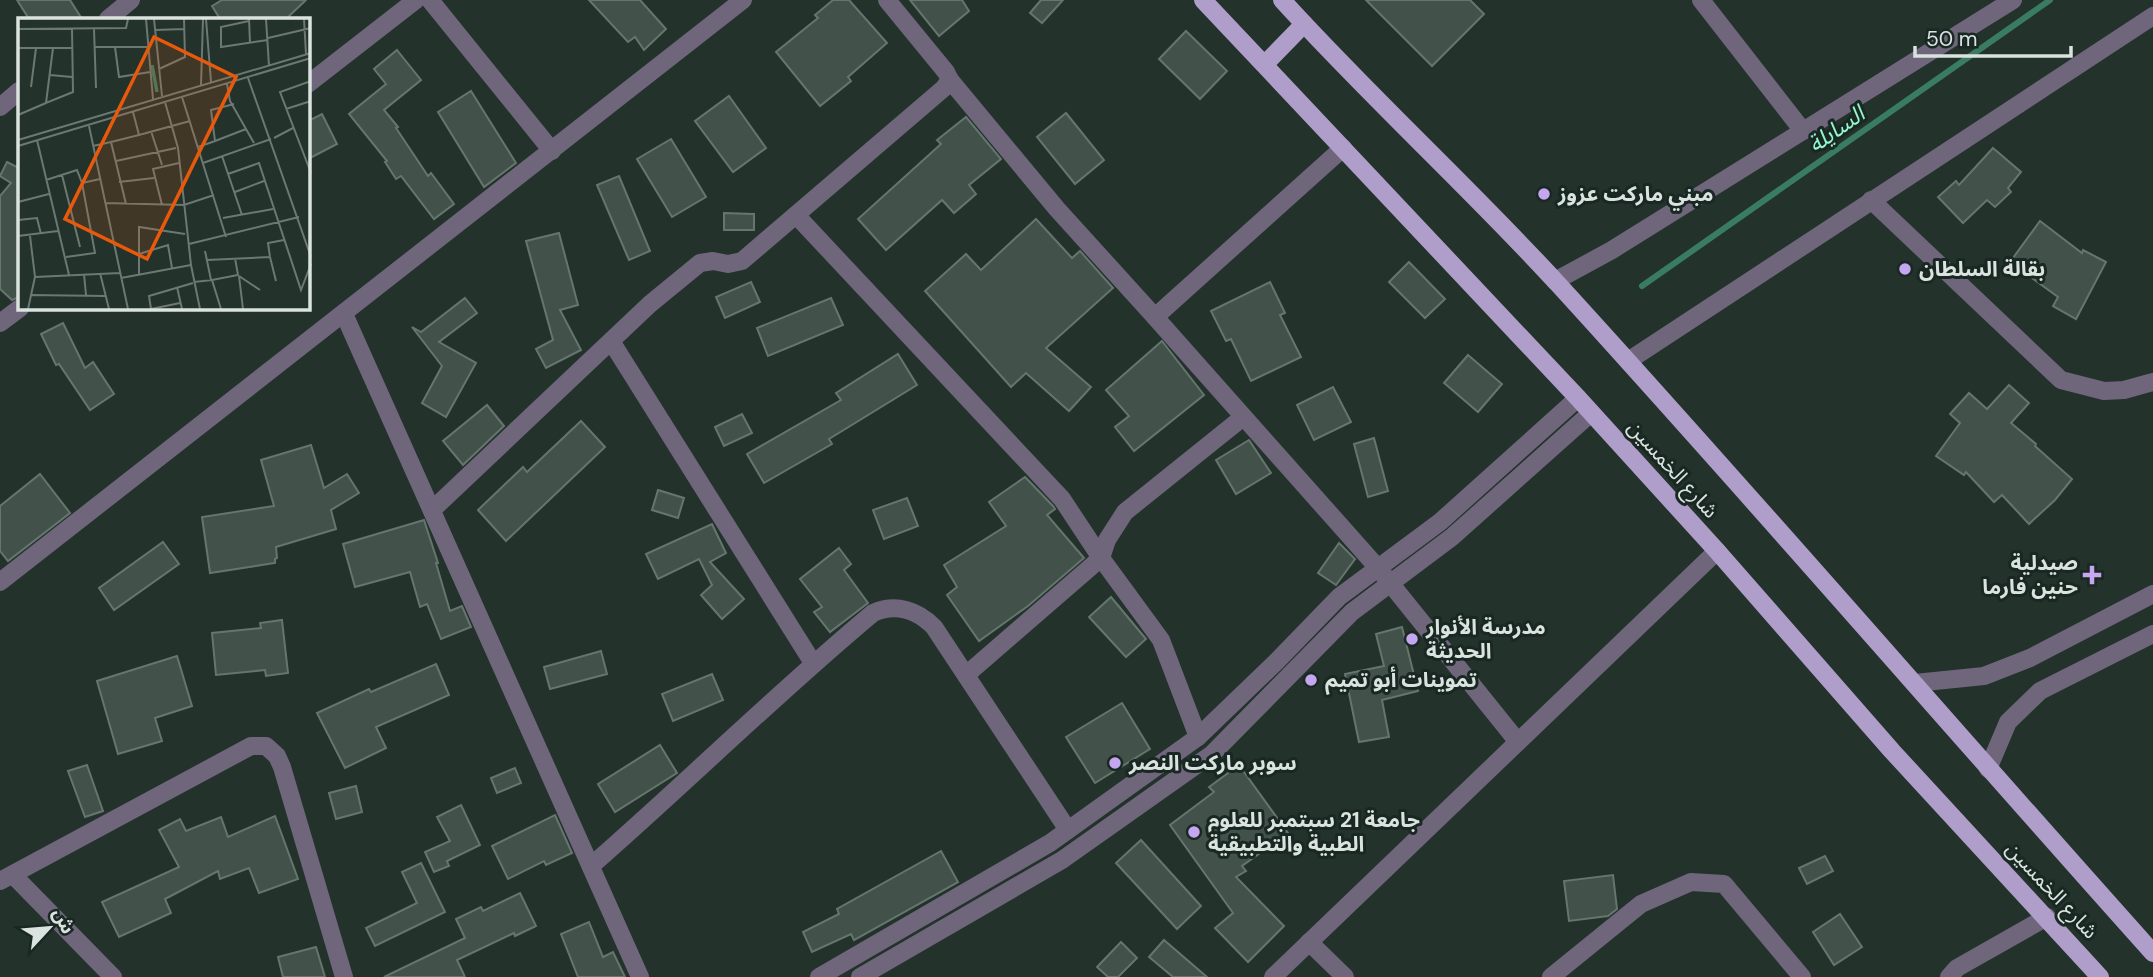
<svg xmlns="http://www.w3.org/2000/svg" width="2153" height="977" font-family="'DM Sans','Noto Sans Arabic',sans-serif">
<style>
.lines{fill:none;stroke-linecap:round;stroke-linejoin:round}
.stream{stroke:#3a7c63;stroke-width:6}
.building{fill:#42524b;stroke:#65766e;stroke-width:2}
.street{stroke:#6f667c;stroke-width:18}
.primary{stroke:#af9dca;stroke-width:18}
.poi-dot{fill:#c5a7f1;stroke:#192822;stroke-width:2.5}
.labels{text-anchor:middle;stroke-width:6;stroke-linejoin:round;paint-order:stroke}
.poi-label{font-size:21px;font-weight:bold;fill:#dae3df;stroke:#192822;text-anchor:start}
.street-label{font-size:21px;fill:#dae3df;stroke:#192822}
.water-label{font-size:23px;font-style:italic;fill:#94f6ce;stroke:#192822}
.inset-river{fill:none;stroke:#3a7c63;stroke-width:3.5}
.inset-road{fill:none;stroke:#6c7973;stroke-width:2}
.view{fill:#e8590c;fill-opacity:0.15;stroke:#e8590c;stroke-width:3.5}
.inset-edge{fill:none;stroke:#dae3df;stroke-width:3.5}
</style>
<rect width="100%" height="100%" fill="#23322b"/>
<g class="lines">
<!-- stream -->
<polyline class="stream" points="1642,286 2050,0"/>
</g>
<!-- building -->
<g class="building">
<polygon points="17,0 70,0 82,19 29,19"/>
<polygon points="222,0 306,0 286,19 220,19 212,6"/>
<polygon points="589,0 640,0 666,29 644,50 635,37 628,42"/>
<polygon points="833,0 849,0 887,43 848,77 851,81 820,106 776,52 818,18 815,15"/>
<polygon points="910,0 962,0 969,11 939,36"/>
<polygon points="1041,0 1063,0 1042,23 1030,13"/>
<polygon points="1366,0 1470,0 1484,14 1432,66"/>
<polygon points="1186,31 1227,71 1200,99 1159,59"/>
<polygon points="397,50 421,80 384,110 398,127 396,128 428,176 431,173 454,204 434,219 401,176 396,179 385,162 387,161 349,114 386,84 374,69"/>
<polygon points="471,91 516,163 484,187 438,112"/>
<polygon points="729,96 766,148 733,172 695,121"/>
<polygon points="1066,113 1104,160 1075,184 1037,137"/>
<polygon points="322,114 337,144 308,159 308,121"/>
<polygon points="966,117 1001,159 969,185 976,194 954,213 942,200 886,250 858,219 941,144 937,140"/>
<polygon points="671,139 706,197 672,217 637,159"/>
<polygon points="1993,148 2021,172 2008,188 2011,192 1995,207 1987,200 1963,223 1938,197 1956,181 1959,185"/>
<polygon points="7,162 19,168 19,297 12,300 0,289 0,196 11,183 0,176"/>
<polygon points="619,176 650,251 629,260 597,185"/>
<polygon points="724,213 754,214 754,230 724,230"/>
<polygon points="1036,219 1072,258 1080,251 1113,288 1046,348 1091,387 1069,411 1026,373 1011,387 925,291 966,254 981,270"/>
<polygon points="2040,221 2082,253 2083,250 2106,262 2076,319 2053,306 2058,297 2010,262"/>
<polygon points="559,233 578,305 560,310 581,350 546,368 536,349 553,340 526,241"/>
<polygon points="1409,262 1445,299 1425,318 1389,282"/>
<polygon points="751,282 760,302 725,318 716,297"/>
<polygon points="1270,282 1285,313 1280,315 1301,357 1251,381 1231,339 1226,341 1211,311"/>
<polygon points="465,298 477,313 439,342 476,363 446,417 422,403 442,366 412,327 421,332"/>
<polygon points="831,298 843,325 768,356 757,328"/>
<polygon points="63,323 85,368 93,362 114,394 90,410 59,364 56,365 41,334"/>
<polygon points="1162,341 1204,395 1134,451 1115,427 1129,416 1106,390"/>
<polygon points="898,354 917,385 829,439 832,444 764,483 747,454 841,400 836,393"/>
<polygon points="1468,355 1502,384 1478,412 1444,383"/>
<polygon points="2009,385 2029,403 2011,423 2036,444 2035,446 2072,479 2055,500 2029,524 2002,495 1994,502 1966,472 1964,475 1936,456 1960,423 1950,414 1969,393 1987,409"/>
<polygon points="1333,387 1351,422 1314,440 1297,405"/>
<polygon points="487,405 504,426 463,465 443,441"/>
<polygon points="742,414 752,433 724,446 715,427"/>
<polygon points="581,421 605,447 506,541 478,510 523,467 527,472"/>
<polygon points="1374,438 1388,491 1368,497 1354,444"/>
<polygon points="1249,440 1271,473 1236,494 1216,460"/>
<polygon points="311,445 324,488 347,474 359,493 331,510 336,529 276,547 277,558 275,559 275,563 210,573 202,517 274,506 261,460"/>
<polygon points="40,474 70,513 8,561 0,551 0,506"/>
<polygon points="1025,477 1053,506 1055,509 1047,515 1084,558 1028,606 979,641 947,595 957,587 944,565 1006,526 989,502"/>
<polygon points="658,490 684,498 678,518 652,510"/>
<polygon points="907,498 918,526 884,539 873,510"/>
<polygon points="424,520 438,563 436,563 450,611 462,606 471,627 441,639 427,604 420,607 410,572 355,587 343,544"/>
<polygon points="712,524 726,553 710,562 744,599 722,619 701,595 712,585 699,559 658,579 646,554"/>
<polygon points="163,542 179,564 114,610 99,588"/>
<polygon points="1339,543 1355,559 1336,585 1318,573"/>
<polygon points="839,548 851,564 844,570 868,603 830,632 814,612 822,607 800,579"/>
<polygon points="1111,597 1146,639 1126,657 1089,617"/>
<polygon points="282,620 288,673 266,676 265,670 216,675 212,633 261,628 260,623"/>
<polygon points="1402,627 1418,691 1382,700 1389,737 1359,742 1345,674 1384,666 1376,634"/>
<polygon points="601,651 607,674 550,689 544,667"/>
<polygon points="177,656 192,706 155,718 162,741 118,754 97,681"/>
<polygon points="436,664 449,695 376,727 386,748 345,768 317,713 369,689 371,692"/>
<polygon points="712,674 723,700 673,721 662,694"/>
<polygon points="1122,703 1150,749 1095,783 1066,737"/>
<polygon points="660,745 677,773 615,812 598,784"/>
<polygon points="87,765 103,811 85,817 68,771"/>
<polygon points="1239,765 1288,833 1242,866 1246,871 1236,877 1284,926 1248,962 1215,928 1233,913 1170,825 1214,792 1209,787"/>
<polygon points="515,768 521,783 497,793 491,778"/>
<polygon points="356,786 362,812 336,819 329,793"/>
<polygon points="461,805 480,845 447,861 449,866 434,872 425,852 450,841 437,817"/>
<polygon points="555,815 572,853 546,865 544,861 508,879 492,846"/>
<polygon points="275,816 298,879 259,893 249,868 220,879 218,871 165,899 171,913 119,937 102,902 179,867 159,830 180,819 186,831 221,817 228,837"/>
<polygon points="1141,840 1201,906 1177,929 1116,863"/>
<polygon points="941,851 958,882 854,940 851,934 812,952 803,932 839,914 837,909"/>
<polygon points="1825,856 1833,871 1807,884 1799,868"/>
<polygon points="421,863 445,912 375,946 366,928 417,903 402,872"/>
<polygon points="1613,875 1617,909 1608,916 1569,921 1564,881"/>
<polygon points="520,893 536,926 515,936 514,933 457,960 465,977 384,977 465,938 456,919 481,907 483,911"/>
<polygon points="1840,914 1862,947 1834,965 1813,932"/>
<polygon points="589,922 603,957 613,952 625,977 578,977 561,934"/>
<polygon points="1164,940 1207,977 1173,977 1149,957"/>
<polygon points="1121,942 1137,958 1118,977 1108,977 1097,967"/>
<polygon points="316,947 325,977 283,977 278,957"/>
</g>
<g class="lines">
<!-- street -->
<g class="street">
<polyline points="430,0 552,151"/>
<polyline points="1701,0 1803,131"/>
<polyline points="108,19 131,0"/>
<polyline points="950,80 1057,209 1155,317 1343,148"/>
<polyline points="308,84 416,0"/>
<polyline points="0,107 19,91"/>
<polyline points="1871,200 2061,380 2104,391 2124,390 2153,382"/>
<polyline points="796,215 1062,499 1101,558 1161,640 1198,737"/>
<polyline points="1555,281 1612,250 2013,0"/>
<polyline points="344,314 640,977"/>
<polyline points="1155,317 1378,568 1518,742"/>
<polyline points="0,323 20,308"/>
<polyline points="611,341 813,663"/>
<polyline points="1628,361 2153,16"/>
<polyline points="432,510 650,304 700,263 713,261 728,264 742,261 944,88 950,80 946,72 887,0"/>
<polyline points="0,582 743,0"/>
<polyline points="966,675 1101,558 1107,540 1125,512 1242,418"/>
<polyline points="1915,683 1984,676 2030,658 2153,594"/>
<polyline points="1988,769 2008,722 2040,691 2153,634"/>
<path d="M591,866C686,783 776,694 873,613C896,603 917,610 934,627L1068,830"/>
<polyline points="13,875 113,977"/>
<polyline points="0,881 251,746 266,746 277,756 282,767 344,977"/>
<polyline points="1309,942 1345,977"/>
<polyline points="819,977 1050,843 1198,737 1276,662 1339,597 1440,522 1578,398"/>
<polyline points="860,977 1062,860 1212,754 1352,612 1452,537 1591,413"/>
<polyline points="1273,977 1717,551"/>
<polyline points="1551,977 1641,904 1691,882 1724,884 1802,977"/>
<polyline points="1949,977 1957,968 2047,917"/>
</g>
<!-- primary -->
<g class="primary">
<polyline points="1203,0 1578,398 1717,551 1892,751 2100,977"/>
<path d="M1282,0C1371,98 1469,187 1558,284C1759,504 1954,731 2153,953"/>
<polyline points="1265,64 1304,24"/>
</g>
</g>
<!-- markers -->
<g class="poi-dot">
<circle cx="1544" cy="194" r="7"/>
<circle cx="1905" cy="269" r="7"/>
<path d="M2088.5 564.5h7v7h7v7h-7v7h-7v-7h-7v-7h7z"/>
<circle cx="1412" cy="639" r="7"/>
<circle cx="1311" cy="680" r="7"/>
<circle cx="1115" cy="763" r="7"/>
<circle cx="1194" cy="832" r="7"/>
</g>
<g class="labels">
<!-- poi labels -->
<g class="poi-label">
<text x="1558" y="201">مبني ماركت عزوز</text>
<text x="1919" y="276">بقالة السلطان</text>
<text x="2078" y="570" text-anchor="end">صيدلية<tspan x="2078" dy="24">حنين فارما</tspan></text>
<text x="1426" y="634">مدرسة الأنوار<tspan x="1426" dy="24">الحديثة</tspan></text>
<text x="1325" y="687">تموينات أبو تميم</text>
<text x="1129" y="770">سوبر ماركت النصر</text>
<text x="1208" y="827">جامعة 21 سبتمبر للعلوم<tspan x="1208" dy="24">الطبية والتطبيقية</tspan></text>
</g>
<!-- street labels -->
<g class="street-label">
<text transform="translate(1673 469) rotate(48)" y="7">شارع الخمسين</text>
<text transform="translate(2052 890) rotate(47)" y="7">شارع الخمسين</text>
</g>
<!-- water labels -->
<g class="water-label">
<text transform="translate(1836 129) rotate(-35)" y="8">السايلة</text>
</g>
</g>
<!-- overview -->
<g transform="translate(18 18)">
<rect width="292" height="292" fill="#23322b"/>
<path class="inset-river" d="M134,47L139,74"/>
<path class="inset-road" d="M128,1L135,81M136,1L144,78M188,1L193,64M231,1L232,25M248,1L251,48M286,1L288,36M231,3L203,9V29L250,22M0,11L108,10L110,1M76,11L78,70M137,12L166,11M250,20L293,10M76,29H130M97,29L101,59L132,54M0,30H55M35,30L28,85L55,74L54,11M141,51L167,39L166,1M32,57L54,59M230,60L293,239M293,63L262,74L293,155M209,66L212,83L236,125M183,67L185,1M13,69L18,30M164,79L208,219M147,84L160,130L173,247L182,291M268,91L293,83M0,97L28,85M71,108L110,291M133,113L144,147M121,117L172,103M256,120L275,110M0,122L293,35M19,122L51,257M197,123L228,111M93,124L121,117L115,94M0,128L293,40M75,128L93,124L108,186M180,129L197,123L193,92L216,86M204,138L224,197M98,143L158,130M185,145L253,121M210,156L241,145L283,272L293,246M44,157L62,229M28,162L59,152L64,165M101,164L136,160M217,174L246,163M0,184L31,176M87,185L166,187L196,177M144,187L135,151L161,145M205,200L255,191M0,202L19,200L23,216M0,218L40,213M171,226L281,199M187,233L193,262M121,236L150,227L154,250M48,239L77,235L64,165L82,161M252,239L250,225L266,222M189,242L252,239L258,263M82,255L91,291M66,256L68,277M121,257V209L167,216M221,258L225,291M221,258L242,272M17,259L102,255M103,260L173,247M194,262L220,257L217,240M176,264L194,262L203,291M159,269L164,291M12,277L87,278M162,285L133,291L131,278L175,265M10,291L17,259L12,218"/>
<path class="view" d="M136,19L218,59L129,241L47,201Z"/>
<rect width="292" height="292" class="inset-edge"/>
</g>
<!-- north arrow -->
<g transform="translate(49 928) rotate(64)" stroke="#192822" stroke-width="5" paint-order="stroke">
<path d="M0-5L12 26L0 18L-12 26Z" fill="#dae3df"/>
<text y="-10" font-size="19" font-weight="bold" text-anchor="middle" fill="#dae3df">ش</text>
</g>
<!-- scale -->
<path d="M1915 46v10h156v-10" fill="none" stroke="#dae3df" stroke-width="3.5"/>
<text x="1926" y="46" font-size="21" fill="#dae3df" stroke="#192822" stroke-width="5" paint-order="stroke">50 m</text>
</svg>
